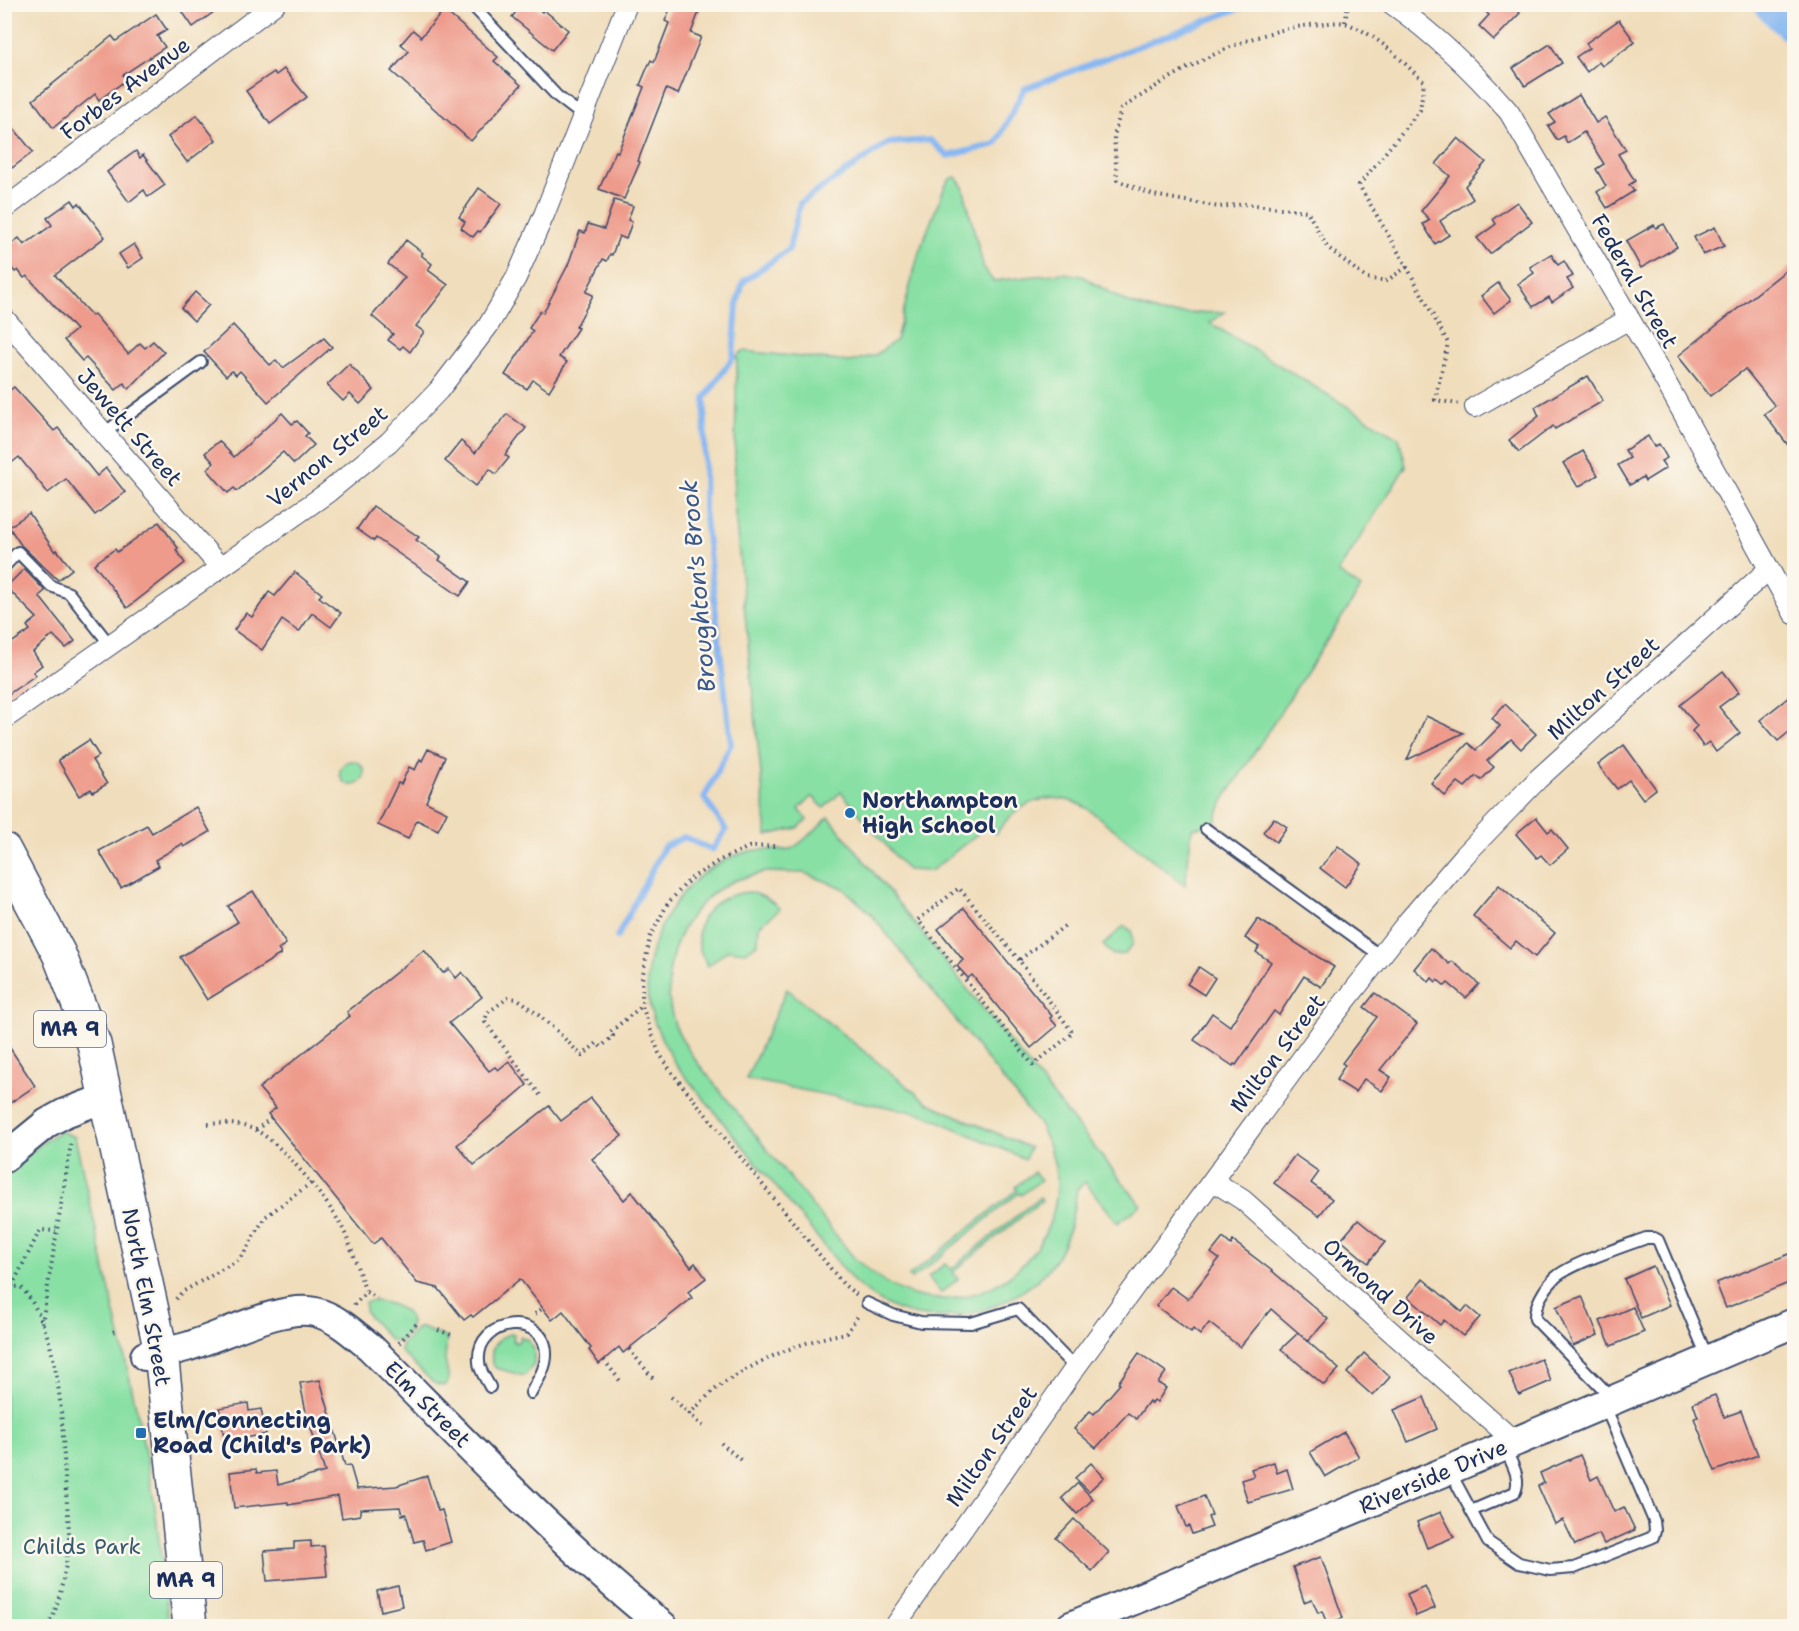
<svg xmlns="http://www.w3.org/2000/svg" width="1799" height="1631" font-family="'Shantell Sans',sans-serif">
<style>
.green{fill:#88e0a4;stroke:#528881;stroke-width:1.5;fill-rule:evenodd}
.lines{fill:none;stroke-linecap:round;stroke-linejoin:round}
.stream{stroke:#87b7f2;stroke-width:6}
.river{stroke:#87b7f2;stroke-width:38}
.building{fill:#ee9b8c}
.lane-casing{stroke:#3b496c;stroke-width:14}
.street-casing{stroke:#3b496c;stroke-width:22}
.secondary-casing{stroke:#3b496c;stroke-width:32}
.highway-casing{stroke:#3b496c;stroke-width:36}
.path{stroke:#3b496c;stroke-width:4;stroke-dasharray:1.5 4.5;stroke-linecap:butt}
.lane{stroke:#fff;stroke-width:10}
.street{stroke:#fff;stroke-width:20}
.secondary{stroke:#fff;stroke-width:28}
.highway{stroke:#fff;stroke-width:33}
.poi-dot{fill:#1f6fb2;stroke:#fbf7ec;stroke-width:2}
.labels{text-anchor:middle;stroke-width:5;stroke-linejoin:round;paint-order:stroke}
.shield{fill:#fbf7ec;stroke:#5e6b89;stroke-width:1.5}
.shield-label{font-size:21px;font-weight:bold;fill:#1b2f5e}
.street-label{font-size:22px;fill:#1b2f5e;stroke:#fbf7ec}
.poi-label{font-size:22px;font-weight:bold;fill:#1b2f5e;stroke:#fbf7ec;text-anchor:start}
.park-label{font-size:22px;fill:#365b70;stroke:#fbf7ec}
.water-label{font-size:24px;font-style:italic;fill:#3b588a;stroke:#fbf7ec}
</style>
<rect width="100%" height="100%" fill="#fbf7ec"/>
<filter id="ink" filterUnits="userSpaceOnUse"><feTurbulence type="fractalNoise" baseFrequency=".0167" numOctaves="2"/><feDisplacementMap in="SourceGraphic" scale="12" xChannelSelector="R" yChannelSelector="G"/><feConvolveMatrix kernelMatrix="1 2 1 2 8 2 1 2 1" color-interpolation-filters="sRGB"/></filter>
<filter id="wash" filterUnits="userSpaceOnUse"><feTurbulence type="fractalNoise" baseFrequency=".008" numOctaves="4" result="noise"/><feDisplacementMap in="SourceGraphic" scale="24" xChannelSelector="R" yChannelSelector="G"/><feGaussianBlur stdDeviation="1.35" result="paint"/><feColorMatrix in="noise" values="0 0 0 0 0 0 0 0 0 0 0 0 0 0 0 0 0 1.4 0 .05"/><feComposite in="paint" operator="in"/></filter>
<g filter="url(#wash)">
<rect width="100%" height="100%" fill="#f0ddbb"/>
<!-- green -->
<g class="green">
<path d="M956,177L963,187L984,269L993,281L1063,273L1082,276L1126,302L1164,314L1225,312L1210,323L1399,438L1406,466L1338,572L1361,588L1223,801L1214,825L1192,828L1185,885L1088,809C1053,787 1018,801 996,834L986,827L931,871L907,870L841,792L824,808L812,796L799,809L807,820L798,828L767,835L734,503L737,356L743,351L850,362L875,355L896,340L919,252L945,186L950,179Z"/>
<circle cx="352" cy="773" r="12"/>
<path d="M829,817L1141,1205L1118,1223L1085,1182L1077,1189C1073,1215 1069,1241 1053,1263C1023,1305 954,1327 905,1312C885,1306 870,1295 854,1282L676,1065C662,1041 647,1014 647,984C648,934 681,880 727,859C736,855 748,851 758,850C768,849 780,851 790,849C799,847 820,825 829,817ZM765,872L804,873L843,888L871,914L1040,1126C1049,1144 1056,1162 1057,1183C1057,1256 985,1315 913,1295C890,1288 873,1274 855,1259L693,1057C687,1047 679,1036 675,1025C656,971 680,905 734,881C743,877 755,875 765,872Z"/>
<path d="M750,892C762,895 771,900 780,909L759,926L758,943L746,952L728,950L708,966C683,929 709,894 750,892Z"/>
<polygon points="1124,926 1132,931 1133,944 1125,954 1113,955 1103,945"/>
<polygon points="787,989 928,1103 1030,1148 1025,1159 923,1114 746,1079"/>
<polygon points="60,1131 75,1137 139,1420 155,1506 169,1626 5,1626 4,1174 45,1141"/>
<polygon points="1034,1172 1041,1180 1021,1195 1019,1193 912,1279 909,1276 1017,1190 1015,1187"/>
<polygon points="1040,1197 1042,1200 953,1272 958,1279 941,1293 928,1277 945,1264 951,1269"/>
<path d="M371,1301C383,1301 416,1308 410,1327C409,1333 402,1338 398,1342L390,1340L365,1312V1303Z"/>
<polygon points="417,1328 422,1328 447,1338 445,1360 449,1380 445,1386 435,1384 401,1352 401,1346"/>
<path d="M510,1334H514L513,1340L515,1343L519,1341L520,1336L528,1340L534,1349V1365L524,1376L496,1368L492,1364C490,1348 495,1339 510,1334Z"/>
</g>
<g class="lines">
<!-- stream -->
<polyline class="stream" points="617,937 664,847 684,837 712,850 726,830 704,798 731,744 704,509 705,398 733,357 737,305 743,282 789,249 800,203 888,143 930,140 948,156 996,144 1024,89 1251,4"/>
<!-- river -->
<polyline class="river" points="1773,4 1794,24"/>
</g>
<g id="blocks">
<!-- building -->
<g class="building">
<polygon points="177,4 225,4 193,27"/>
<polygon points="522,4 533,4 542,12 544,10 568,30 552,50 512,17"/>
<polygon points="672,4 702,4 691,33 701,37 678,94 666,89 638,161 640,162 624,199 599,189 616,151 618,152 644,87 640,85 648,66 651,60 654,62 669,23 665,21"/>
<polygon points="1478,4 1511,4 1520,13 1494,40 1479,26 1489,15"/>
<polygon points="444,10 498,57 494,61 521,85 471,141 391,71 409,51 401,44 413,30 421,37"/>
<polygon points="156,14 167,30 157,36 165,47 123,75 126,80 99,100 95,94 53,128 33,100 112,36 116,41"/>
<polygon points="1619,20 1635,42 1602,66 1599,62 1587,72 1576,57 1589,48 1586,43"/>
<polygon points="1550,44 1562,63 1525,86 1513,68"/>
<polygon points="284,69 307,97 270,124 246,91 274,72 276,75"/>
<polygon points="1579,95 1596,123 1605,117 1626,150 1618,154 1635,181 1629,185 1634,191 1607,208 1597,192 1606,186 1596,169 1604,164 1584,132 1567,143 1564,136 1557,140 1548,126 1555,122 1549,114"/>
<polygon points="197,115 216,140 187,162 168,137"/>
<polygon points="4,116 33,152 12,168 4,157"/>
<polygon points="1458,138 1486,162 1465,186 1473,199 1440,221 1449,235 1435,244 1423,224 1430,220 1421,211 1450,176 1436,164"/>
<polygon points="136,151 140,158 143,155 165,185 148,197 144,190 129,202 107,172"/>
<polygon points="479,188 501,204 480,232 478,231 473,237 461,228 465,222 459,217"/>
<polygon points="72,200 76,206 79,203 105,237 55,275 92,316 94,314 128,354 140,343 145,348 153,341 164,352 129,389 124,383 116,390 86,358 82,361 64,340 76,330 27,276 24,278 18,270 15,272 4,259 4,249 19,238 24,245 52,225 47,218"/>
<polygon points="614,200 633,206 628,220 632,222 626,239 619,236 612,255 610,254 607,261 603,259 586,292 593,295 576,327 578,328 559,357 567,362 549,391 533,380 527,389 505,375 533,331 529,328 540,311 543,313 568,265 580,231 585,233 588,224 604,229"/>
<polygon points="1517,202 1532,222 1490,254 1477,238 1496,224 1493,219"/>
<polygon points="1664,224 1677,247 1641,268 1626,241 1654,225 1656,228"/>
<polygon points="1715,227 1724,246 1703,255 1694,237"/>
<polygon points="406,240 423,253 421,255 432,264 428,270 448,285 416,326 424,332 410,352 403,346 400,349 388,340 393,334 372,316 405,277 388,264"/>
<polygon points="134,244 143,258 128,268 119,254"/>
<polygon points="1551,254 1558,265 1564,261 1573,276 1567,279 1573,288 1552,302 1549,297 1533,307 1518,284 1534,273 1530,267"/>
<polygon points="1794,264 1794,453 1764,414 1775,406 1745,369 1710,396 1678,356"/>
<polygon points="1498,283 1511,300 1494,313 1481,296"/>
<polygon points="195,292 209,305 194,321 181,308"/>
<polygon points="233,325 270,365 276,360 283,368 324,338 332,347 268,402 240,371 236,375 232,371 226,376 204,352"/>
<polygon points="349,364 374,390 360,404 350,394 343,401 327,385"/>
<polygon points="1588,376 1603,401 1555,429 1553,426 1519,452 1509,440 1539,416 1535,407"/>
<polygon points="14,387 54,431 58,428 97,476 106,468 125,492 95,515 66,479 48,493 19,457 4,469 4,395"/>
<polygon points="282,413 292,424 297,421 308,433 305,436 314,445 294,464 283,452 237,491 234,488 228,493 207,469 214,463 205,453 219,441 234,457"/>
<polygon points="507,414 526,428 505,455 509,458 496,474 490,469 476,486 445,461 461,441 475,453"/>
<polygon points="1648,436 1654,447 1659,444 1667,458 1661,461 1666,468 1645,481 1643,477 1630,485 1618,465 1630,458 1625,450"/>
<polygon points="1583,451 1598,475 1578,487 1563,463"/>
<polygon points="373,506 419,537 416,540 441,557 439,560 470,582 460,596 376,538 374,541 357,529"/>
<polygon points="29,513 55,552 57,550 72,569 58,580 21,545 9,527"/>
<polygon points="159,522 178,548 176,550 185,563 127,608 94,564 115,549 117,552"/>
<polygon points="24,569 45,591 39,596 75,641 66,648 53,635 33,652 42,665 33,672 36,675 4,697 4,648 30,630 27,626 37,618 6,587"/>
<polygon points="295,572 322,594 319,597 341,613 331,627 312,613 299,632 282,620 262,650 234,630 246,613 252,617 269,592 275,596"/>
<polygon points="1723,671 1739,692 1719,707 1740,733 1716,752 1709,742 1703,746 1692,731 1697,726 1680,705"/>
<polygon points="1794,693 1794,728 1778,741 1760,720"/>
<polygon points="1505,704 1536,734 1521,749 1511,739 1487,761 1494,767 1481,780 1476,776 1465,787 1458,782 1445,796 1431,783 1468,743 1476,750 1500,726 1492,718"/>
<polygon points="1426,716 1463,733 1407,760"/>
<polygon points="89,740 99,756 92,760 107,784 93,792 91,789 79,796 58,760"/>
<polygon points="1624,745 1656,789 1643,799 1629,780 1617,789 1598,765"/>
<polygon points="428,749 445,757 426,802 447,812 438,830 417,820 408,839 378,825 398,783 401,784 409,767 415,770 420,759 422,761"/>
<polygon points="196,807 210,832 184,847 182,844 155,860 159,866 121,888 99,851 147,825 152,833"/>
<polygon points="1536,817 1548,832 1552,829 1568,849 1550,865 1541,855 1537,858 1516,834"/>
<polygon points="1274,818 1287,827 1276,842 1263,832"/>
<polygon points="1338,846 1362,864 1345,887 1320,868"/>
<polygon points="1499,885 1555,933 1535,957 1516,941 1510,948 1473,916"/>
<polygon points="253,891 286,944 278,949 281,954 207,1000 180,957 238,922 228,906"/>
<polygon points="964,908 1052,1016 1050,1018 1057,1026 1031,1048 972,975 968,978 957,966 963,960 938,929"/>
<polygon points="1258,919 1334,967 1321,987 1304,976 1279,1015 1274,1011 1236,1065 1234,1064 1233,1066 1194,1040 1212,1013 1230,1026 1271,962 1256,952 1259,947 1245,938"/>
<polygon points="1431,948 1449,964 1452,961 1479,984 1466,998 1448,983 1445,986 1438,980 1436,982 1432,978 1429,982 1414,969"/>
<polygon points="424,950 443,973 449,969 456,978 462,972 482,997 449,1023 489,1071 495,1067 498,1070 509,1061 527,1085 457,1145 474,1165 549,1106 561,1121 591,1098 622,1136 592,1159 624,1200 632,1192 691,1267 695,1263 706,1278 688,1292 692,1298 623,1353 619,1347 599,1364 589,1350 591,1348 563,1311 552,1320 520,1279 473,1317 471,1315 464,1320 438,1288 417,1283 381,1238 373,1244 268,1114 276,1108 259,1088 350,1016 347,1012"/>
<polygon points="1199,967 1215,978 1204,995 1187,984"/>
<polygon points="1375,993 1417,1024 1380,1070 1391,1077 1382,1091 1364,1079 1355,1092 1336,1080 1345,1065 1342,1063 1377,1017 1364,1007"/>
<polygon points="4,1039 35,1086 4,1107"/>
<polygon points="1295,1155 1319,1172 1311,1183 1332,1199 1319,1216 1274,1183"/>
<polygon points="1358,1220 1385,1242 1368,1263 1341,1240"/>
<polygon points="1223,1238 1231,1245 1233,1241 1271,1270 1328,1319 1308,1341 1271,1309 1240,1347 1209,1323 1200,1335 1193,1329 1191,1332 1156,1306 1171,1287 1188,1299 1219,1259 1211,1253"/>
<polygon points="1794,1252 1794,1281 1726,1308 1716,1283"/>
<polygon points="1653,1266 1670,1305 1641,1318 1624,1279"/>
<polygon points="1423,1279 1462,1312 1467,1306 1480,1317 1463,1336 1444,1320 1440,1325 1408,1297"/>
<polygon points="1582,1296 1598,1335 1573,1346 1556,1307"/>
<polygon points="1633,1307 1644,1332 1611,1346 1600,1321"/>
<polygon points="1298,1333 1339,1369 1324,1385 1281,1349"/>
<polygon points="1139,1353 1166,1372 1158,1383 1166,1388 1157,1402 1154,1400 1152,1404 1149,1401 1136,1419 1128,1413 1096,1448 1074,1429 1090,1411 1094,1414 1120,1384 1118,1383"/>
<polygon points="1364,1353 1390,1377 1373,1396 1347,1373"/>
<polygon points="1541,1359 1551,1381 1519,1395 1509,1373"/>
<polygon points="320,1380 345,1466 350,1465 357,1489 396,1486 427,1476 438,1511 442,1510 451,1542 426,1550 423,1540 414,1542 406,1514 402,1515 400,1507 360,1509 360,1515 342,1518 338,1496 288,1505 288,1502 234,1508 230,1472 256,1469 257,1473 276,1471 278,1485 325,1472 309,1422 308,1422 300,1383"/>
<polygon points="1715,1395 1724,1417 1741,1411 1758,1455 1715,1471 1694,1418 1698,1417 1693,1403"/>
<polygon points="1424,1397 1437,1429 1408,1442 1394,1410"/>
<polygon points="248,1403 249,1411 261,1409 266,1434 225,1442 219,1408"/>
<polygon points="1344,1432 1359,1457 1325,1477 1310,1452"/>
<polygon points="1580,1455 1591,1480 1598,1476 1614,1512 1624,1507 1635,1530 1604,1544 1599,1534 1575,1545 1563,1520 1555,1524 1538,1486 1544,1483 1540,1473"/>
<polygon points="1274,1462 1277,1473 1287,1469 1293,1489 1248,1502 1241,1480 1254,1476 1251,1469"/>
<polygon points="1091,1463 1104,1477 1089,1491 1075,1478"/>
<polygon points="1078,1483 1093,1499 1077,1514 1062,1498"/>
<polygon points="1204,1496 1212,1515 1208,1517 1212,1527 1192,1534 1189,1526 1186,1527 1178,1506"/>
<polygon points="1441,1512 1454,1537 1427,1548 1417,1522"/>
<polygon points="1074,1519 1109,1552 1092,1571 1056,1538"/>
<polygon points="311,1541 311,1547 324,1546 327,1576 267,1581 264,1551 294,1549 294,1542"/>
<polygon points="1321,1557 1343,1618 1327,1624 1322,1611 1318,1613 1312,1599 1304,1602 1293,1567"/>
<polygon points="398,1586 402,1606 381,1611 377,1591"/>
<polygon points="1425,1586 1435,1608 1416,1616 1407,1594"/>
</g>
</g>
</g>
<g filter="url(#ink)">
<use href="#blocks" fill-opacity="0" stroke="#3b496c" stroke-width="1.5"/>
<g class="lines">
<!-- lane casing -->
<g class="lane-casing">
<g id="lane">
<polyline points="471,4 557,96 583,116"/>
<polyline points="104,433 201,362"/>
<polyline points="4,567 18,552 51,586 69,593 111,646"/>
<polyline points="1206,829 1382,957"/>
<polyline points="867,1303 893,1315 921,1322 971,1323 1018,1309 1075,1368"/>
<path d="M490,1387C486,1379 479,1370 479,1362C475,1317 547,1311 546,1355C546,1369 537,1381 531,1393"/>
<path d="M1613,1399L1535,1319C1534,1305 1545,1288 1555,1278C1569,1264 1625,1246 1646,1238H1654L1658,1240L1708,1359"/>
<polyline points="1449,1470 1488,1542 1519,1563 1550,1570 1574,1568 1653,1537 1655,1530 1654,1521 1605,1406"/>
<path d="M1471,1511L1515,1492C1522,1477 1510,1461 1504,1446"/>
</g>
</g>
<!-- street casing -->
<g class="street-casing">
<g id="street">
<path d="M1392,4C1436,35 1474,72 1509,112L1657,366L1794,614"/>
<polyline points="4,209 275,4"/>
<polyline points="4,318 220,567"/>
<polyline points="1475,407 1629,319"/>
<polyline points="4,719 327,493 389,442 439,390 488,326 516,278 544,215 627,4"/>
<polyline points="1213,1181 1243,1200 1514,1441"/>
<polyline points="895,1626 1075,1368 1322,1031 1409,920 1464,856 1538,779 1769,569"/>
</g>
</g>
<!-- secondary casing -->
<g class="secondary-casing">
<g id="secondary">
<polyline points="4,1158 47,1123 65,1113 105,1098"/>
<path d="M145,1356C159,1353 173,1351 186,1347C221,1337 281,1304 315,1312C336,1317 354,1334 370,1347C465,1442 558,1542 663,1626"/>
<polyline points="1071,1626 1449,1470 1794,1323"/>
</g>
</g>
<!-- highway casing -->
<g class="highway-casing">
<polyline id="highway" points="4,850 59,954 94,1044 161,1352 190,1626"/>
</g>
<!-- path -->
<g class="path">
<polyline points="1345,22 1348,4"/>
<path d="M1407,267L1386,281L1366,278L1327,247L1307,211L1246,204L1219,207L1153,195L1117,180L1114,136L1121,109C1181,69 1248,29 1321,24C1329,23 1341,21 1348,24C1379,36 1400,59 1424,82L1420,110L1359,185L1407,267L1448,343L1435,400L1458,404"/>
<polyline points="774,846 749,847 720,860 690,879 668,903 650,937 642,979 642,1006 659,1053 673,1074 844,1285 857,1295"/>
<polyline points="1019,960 959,888 918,920 1033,1065 1073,1033 1019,960 1066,925"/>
<polyline points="540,1095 485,1022 487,1013 508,998 518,999 525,1004 555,1029 582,1056 597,1043 601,1047 613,1036 610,1032 642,1006"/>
<path d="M208,1124C225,1123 237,1123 253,1129C279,1139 329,1202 342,1227C352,1247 358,1271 366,1292"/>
<polyline points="256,1130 271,1118"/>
<path d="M4,1286L21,1287C61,1332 62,1420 65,1478C66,1498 69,1518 69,1538C68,1562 59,1605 49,1626"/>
<polyline points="12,1286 40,1230 56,1231"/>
<polyline points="176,1299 182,1292 237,1261 244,1253 265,1217 311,1183"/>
<polyline points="354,1305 366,1292 377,1298"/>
<polyline points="535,1314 543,1308"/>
<polyline points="42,1323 71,1143"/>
<polyline points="438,1330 452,1335"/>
<polyline points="113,1332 117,1330"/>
<polyline points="399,1343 419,1321"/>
<polyline points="629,1349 655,1381"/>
<polyline points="604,1360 621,1382"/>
<polyline points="671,1397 703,1426"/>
<path d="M689,1414C702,1402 714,1388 729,1380C765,1357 805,1340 847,1333L859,1314"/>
<polyline points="721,1443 743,1462"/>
</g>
<!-- lane -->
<use href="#lane" class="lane"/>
<!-- street -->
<use href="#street" class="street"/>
<!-- secondary -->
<use href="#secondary" class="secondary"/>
<!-- highway -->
<use href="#highway" class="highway"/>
</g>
</g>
<!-- markers -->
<g class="poi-dot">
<circle cx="850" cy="813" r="6"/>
<rect x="135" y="1427" width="12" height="12" rx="3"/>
</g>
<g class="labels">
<!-- shield labels -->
<g class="shield">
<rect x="34" y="1011" width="72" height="36" rx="4.5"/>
<rect x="150" y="1562" width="72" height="36" rx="4.5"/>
</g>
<g class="shield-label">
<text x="70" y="1036">MA 9</text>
<text x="186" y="1587">MA 9</text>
</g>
<!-- street labels -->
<g class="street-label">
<text transform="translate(125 88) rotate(-37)" y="8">Forbes Avenue</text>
<text transform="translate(1635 281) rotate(60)" y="8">Federal Street</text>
<text transform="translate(130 427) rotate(49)" y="8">Jewett Street</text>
<text transform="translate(327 456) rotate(-39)" y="8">Vernon Street</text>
<text transform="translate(1603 688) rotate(-42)" y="8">Milton Street</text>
<text transform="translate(1277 1053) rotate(-53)" y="8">Milton Street</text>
<text transform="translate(1381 1291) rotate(42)" y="8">Ormond Drive</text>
<text transform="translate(147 1297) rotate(79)" y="8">North Elm Street</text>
<text transform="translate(428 1404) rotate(45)" y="8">Elm Street</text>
<text transform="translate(991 1446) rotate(-55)" y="8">Milton Street</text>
<text transform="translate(1433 1476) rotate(-23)" y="8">Riverside Drive</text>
</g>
<!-- poi labels -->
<g class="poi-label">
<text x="862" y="808">Northampton<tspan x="862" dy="25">High School</tspan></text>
<text x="153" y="1428">Elm/Connecting<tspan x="153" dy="25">Road (Child's Park)</tspan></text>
</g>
<!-- park labels -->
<g class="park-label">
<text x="82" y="1554">Childs Park</text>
</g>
<!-- water labels -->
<g class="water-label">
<text transform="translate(698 586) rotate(-95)" y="8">Broughton's Brook</text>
</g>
</g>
<!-- margin -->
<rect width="1799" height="1631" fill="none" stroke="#fbf7ec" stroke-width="24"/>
</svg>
